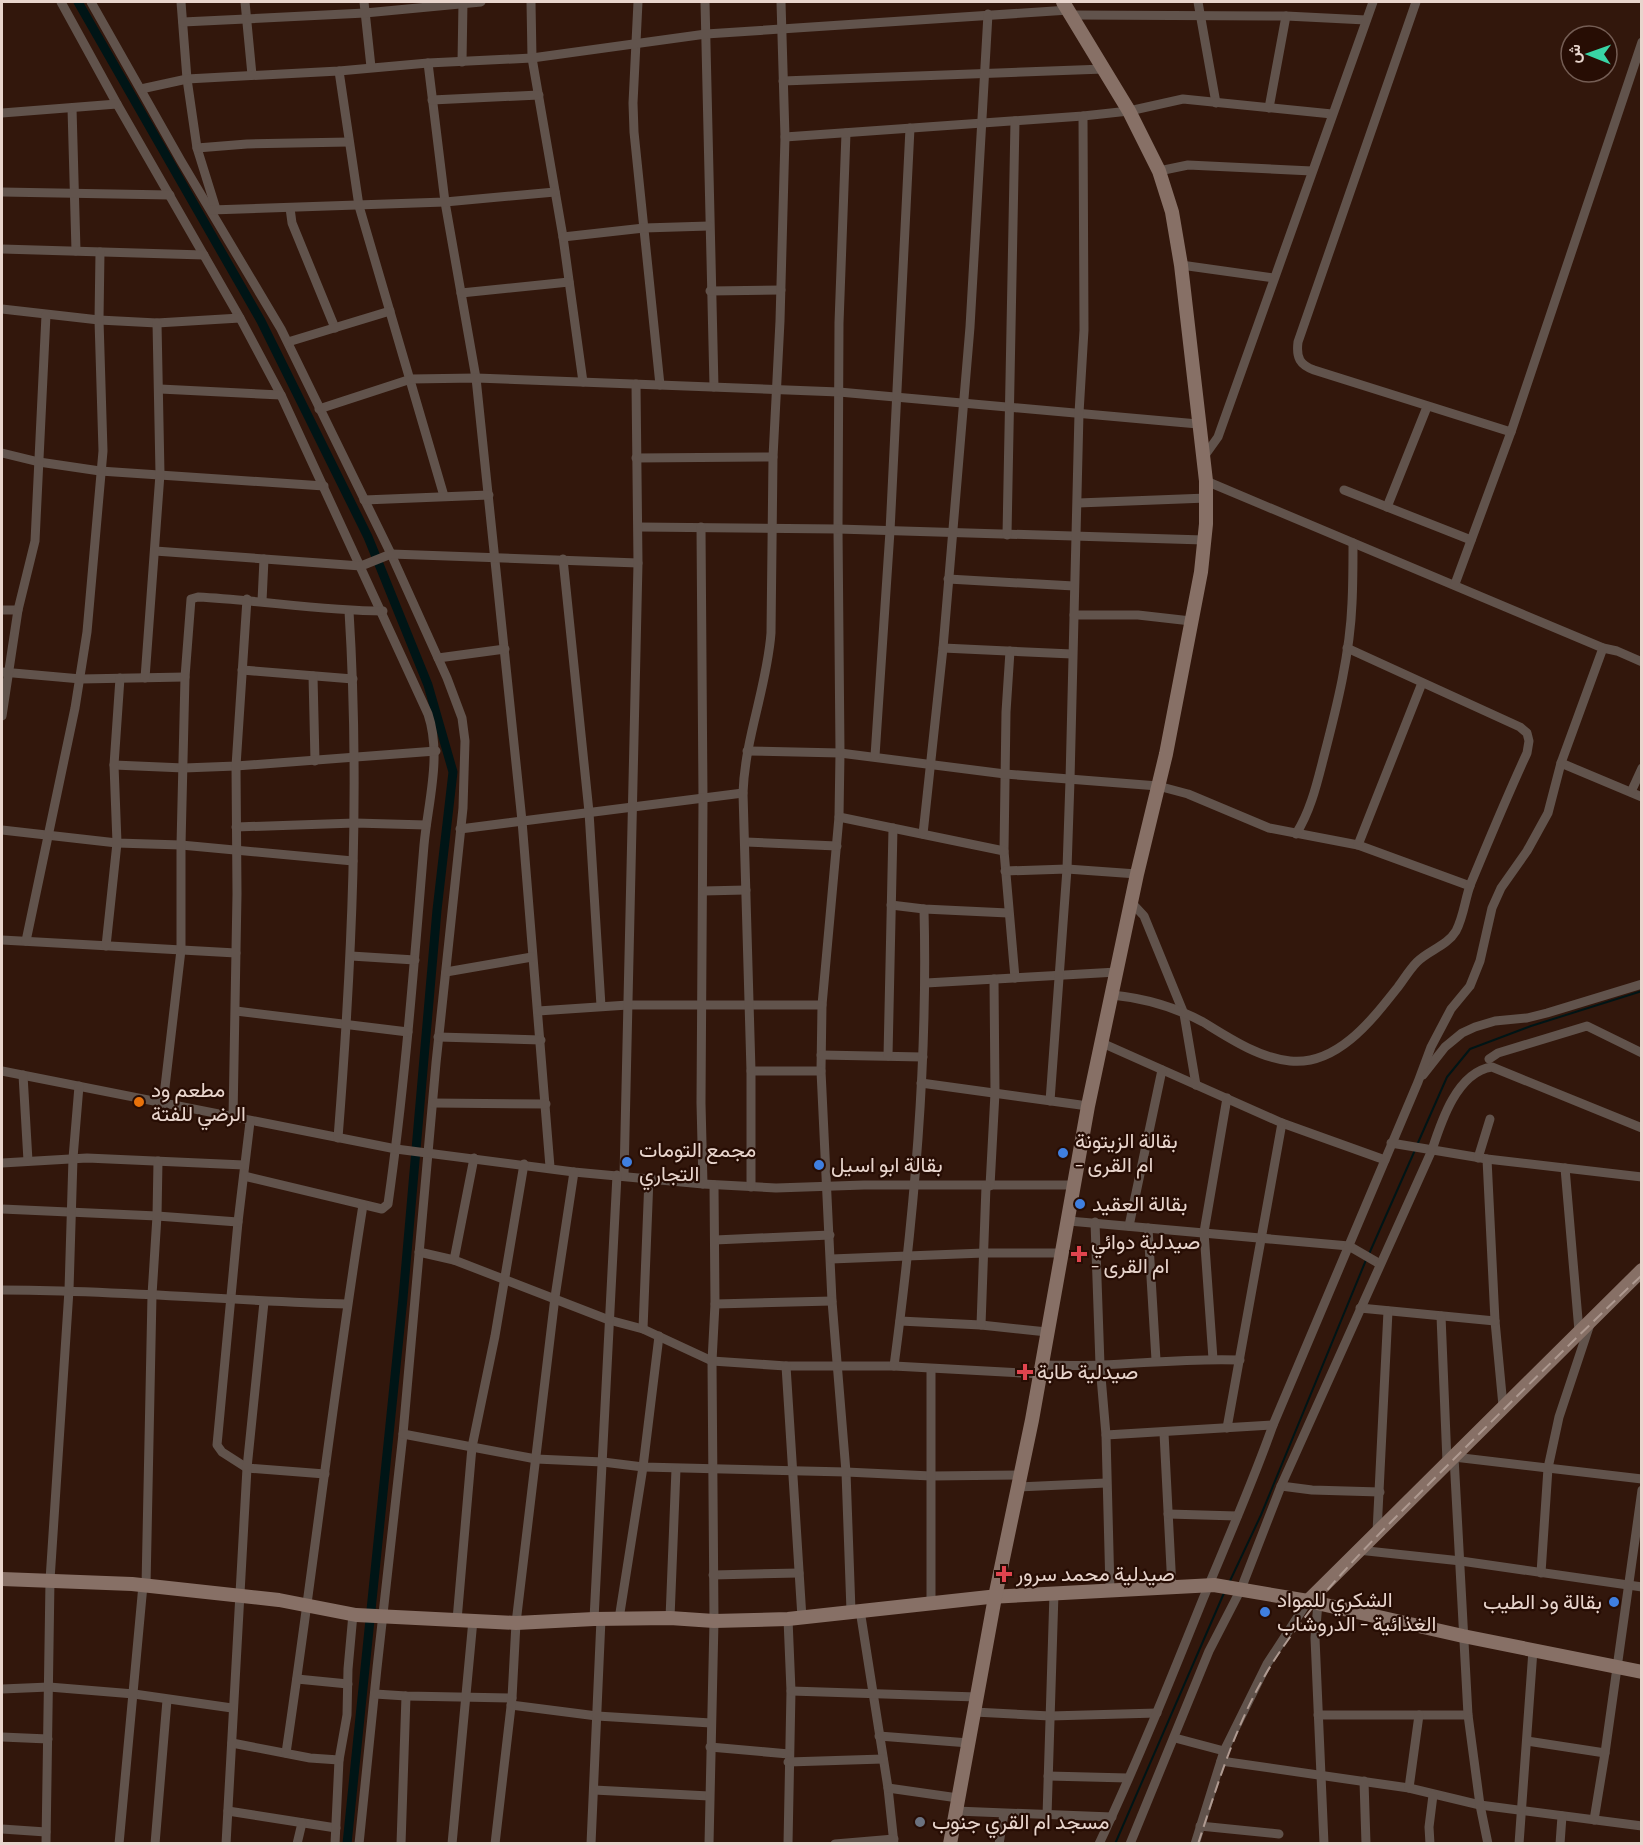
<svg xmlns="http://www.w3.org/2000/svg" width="1643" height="1845" font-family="Barlow,Vazirmatn,sans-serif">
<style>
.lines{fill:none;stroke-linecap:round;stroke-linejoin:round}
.stream{stroke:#001516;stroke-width:2}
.canal{stroke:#001516;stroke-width:9}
.street{stroke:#61534c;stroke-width:9}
.secondary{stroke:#877066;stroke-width:14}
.rail{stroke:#af9a91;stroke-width:2;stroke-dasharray:12 6;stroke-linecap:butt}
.food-dot{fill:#e8710a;stroke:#270d04;stroke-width:2}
.shop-dot{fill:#3f7fe0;stroke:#270d04;stroke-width:2}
.health-dot{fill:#e0444e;stroke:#270d04;stroke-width:2}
.worship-dot{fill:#6b7280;stroke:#270d04;stroke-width:2}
.labels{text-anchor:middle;stroke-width:4.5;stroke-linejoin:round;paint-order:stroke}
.poi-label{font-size:21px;fill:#e8d5cd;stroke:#270d04;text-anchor:start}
</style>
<rect width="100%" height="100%" fill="#32170c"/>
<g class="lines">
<!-- stream -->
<g class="stream">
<polyline points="1417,1145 1447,1077 1470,1049 1531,1026 1642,991"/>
<polyline points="1369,1254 1415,1150"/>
<polyline points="1229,1583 1261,1515 1366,1260"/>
<polyline points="1115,1844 1224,1593"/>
</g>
<!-- canal -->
<polyline class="canal" points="78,2 261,321 368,537 428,685 453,772 437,910 403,1298 347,1844"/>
<!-- street -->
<g class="street">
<path d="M61,2L117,104L240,318L281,395L428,714C442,756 428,802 424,845C414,965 405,1085 388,1204L382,1209L244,1176"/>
<polyline points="91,2 181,161 281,329 391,554 447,678 462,718 465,741 463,808 436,1063 403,1434 377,1668 359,1844"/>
<polyline points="181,2 187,79 197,148 216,209"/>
<polyline points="245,2 252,75"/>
<polyline points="364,2 371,67"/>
<polyline points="531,2 532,58 563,237 583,382"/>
<polyline points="638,2 633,103 634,132 660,385"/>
<polyline points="705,2 714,387"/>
<polyline points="1198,2 1216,103"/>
<path d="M1416,2L1298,342C1296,358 1300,365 1314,370L1511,432"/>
<polyline points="1072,15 1286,16 1366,20"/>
<polyline points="183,22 365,13 481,2"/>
<polyline points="462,62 463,2"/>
<polyline points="428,63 445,202 476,378 522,821 550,1167"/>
<polyline points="339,71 359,206 444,496"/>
<polyline points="783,81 1104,69"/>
<polyline points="141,89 187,79 339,71 428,63 532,58 706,34 1069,10"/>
<polyline points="432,100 539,95"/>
<polyline points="72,108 76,251"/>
<polyline points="1269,108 1286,16"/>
<polyline points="2,113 117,104"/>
<polyline points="846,133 839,323 838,529 840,753 839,817 822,1005 821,1071 832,1301 846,1472 851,1611"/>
<polyline points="785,137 1083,116 1129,111 1183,99 1332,114"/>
<polyline points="197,148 247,144 349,142"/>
<polyline points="1159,171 1188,165 1312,171"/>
<polyline points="2,192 170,195"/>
<polyline points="290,208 292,223 335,328"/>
<polyline points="211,210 445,202 555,192"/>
<polyline points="563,237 644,228 709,226"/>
<polyline points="2,249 204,255"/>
<polyline points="1181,265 1274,278"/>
<polyline points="710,291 781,290"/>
<polyline points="461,293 569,282"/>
<polyline points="2,309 99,320 157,323 240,318"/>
<polyline points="288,342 390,311"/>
<polyline points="160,389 281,395"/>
<polyline points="319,409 411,379 476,378 839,392 1198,424"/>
<polyline points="2,453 39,462 100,471 324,486"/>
<polyline points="636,458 773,457"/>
<polyline points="1203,458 1218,437 1373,2"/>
<polyline points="1206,481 1603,648 1617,651 1642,662"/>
<polyline points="1344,490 1471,540"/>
<polyline points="364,500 489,495"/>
<polyline points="1078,503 1207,498"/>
<polyline points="1387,507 1427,407"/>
<polyline points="639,527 838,529 1204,540"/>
<polyline points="701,527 703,799 701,1103 703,1184"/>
<polyline points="1007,535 1015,121"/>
<polyline points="155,551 361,566 391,554 638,563"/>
<polyline points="563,559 589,812 601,1006"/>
<polyline points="948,579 1074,586"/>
<polyline points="1455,584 1511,432 1642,42"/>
<polyline points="262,601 264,559"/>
<polyline points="2,610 18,610"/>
<polyline points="1074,615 1138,615 1191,621"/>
<polyline points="943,648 1072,654"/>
<polyline points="1010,651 1006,712 1004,851 1015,978"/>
<polyline points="438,658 505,649"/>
<polyline points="242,670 353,679"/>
<polyline points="2,672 81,679 185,677"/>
<polyline points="313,676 315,761"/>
<polyline points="145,678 160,474 157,323"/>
<polyline points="2,716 18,610 35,541 46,315"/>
<polyline points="747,751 840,753 1005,774 1158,786 1188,794 1269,828 1358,845 1470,886"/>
<polyline points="875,756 890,531 910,128"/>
<polyline points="1561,763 1642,797"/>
<polyline points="114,765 184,768 236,766 436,751"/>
<polyline points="1631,792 1642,768"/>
<polyline points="839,817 1004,851"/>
<polyline points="236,827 355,823 426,825"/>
<polyline points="460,829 743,793"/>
<polyline points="2,830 117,843 181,845 353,861"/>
<polyline points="923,834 943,648 970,327 988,14"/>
<path d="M1296,834C1311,810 1317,783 1324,756C1337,706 1350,654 1352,603C1353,583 1353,563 1353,543"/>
<polyline points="746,842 837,846"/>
<polyline points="1358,845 1422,683"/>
<polyline points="1005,871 1067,869 1137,874"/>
<polyline points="703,891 746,890"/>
<polyline points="1131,902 1144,916 1184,1014 1196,1085"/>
<polyline points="891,905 924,909 1008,913"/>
<polyline points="2,940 236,953"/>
<polyline points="26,941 75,708 87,632 103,451 99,320 100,252"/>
<polyline points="106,946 117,843 114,765 120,678"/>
<polyline points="351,956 415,960"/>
<polyline points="446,972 532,957"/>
<polyline points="926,983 1117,972"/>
<path d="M1112,995C1143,998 1175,1007 1203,1022C1229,1038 1259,1058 1290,1061C1337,1066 1372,1020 1398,987C1404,979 1410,969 1417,962C1429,950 1447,946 1456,931C1464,916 1465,898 1471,883C1489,840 1507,796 1527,753L1529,741L1527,733L1520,727L1347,648"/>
<polyline points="236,1011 408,1032"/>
<polyline points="538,1011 628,1005 822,1005"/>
<polyline points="438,1037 541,1040"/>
<polyline points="1102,1043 1282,1123 1385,1160"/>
<polyline points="821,1055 923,1057"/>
<polyline points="888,1056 893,828"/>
<polyline points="1489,1059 1498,1053 1587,1026 1642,1053"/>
<polyline points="2,1071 396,1149 574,1172 703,1184 776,1188 864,1185 1075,1185"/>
<polyline points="751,1071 821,1071"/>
<polyline points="23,1075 28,1161"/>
<polyline points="1423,1075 1445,1047 1462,1033 1475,1027 1495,1021 1527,1018 1547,1013 1642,984"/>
<polyline points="921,1083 1088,1106"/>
<polyline points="1050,1101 1067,869 1070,780 1079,413 1084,330 1083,116"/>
<polyline points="433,1103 546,1104"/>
<path d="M163,1104L181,950V845L185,677L191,599L198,597C260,600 321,611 383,611"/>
<polyline points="233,1118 237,894 236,766 247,599"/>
<polyline points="250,1122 238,1222 217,1445 222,1452 247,1468 325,1474"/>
<path d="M338,1138C352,962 360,787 349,611"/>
<polyline points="1391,1143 1487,1159 1642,1177"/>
<polyline points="1478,1158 1490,1119"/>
<polyline points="1487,1159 1495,1321 1503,1406"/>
<polyline points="2,1163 87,1158 244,1165"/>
<polyline points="1565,1168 1579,1331"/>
<polyline points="624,1176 638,563 636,384"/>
<polyline points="990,1186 995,1093 994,979"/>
<path d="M751,1187V1071L743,793C745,737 767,687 771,633L773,457L780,321L785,137L781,2"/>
<polyline points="2,1209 157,1216 238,1222"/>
<polyline points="1069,1221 1349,1246 1380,1264"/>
<polyline points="1095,1222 1100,1365 1106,1435 1110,1590"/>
<polyline points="1129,1226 1162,1070"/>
<polyline points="1148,1228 1156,1360"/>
<polyline points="715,1240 830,1235"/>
<polyline points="419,1252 454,1260 609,1320 643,1329 712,1361 786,1366 894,1366 1040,1374"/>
<polyline points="831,1259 984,1253 1062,1253"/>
<polyline points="454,1260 474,1158"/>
<path d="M2,1290C117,1290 232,1301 347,1304"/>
<polyline points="715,1304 832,1301"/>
<polyline points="1360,1308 1495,1321"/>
<polyline points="1441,1316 1447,1462"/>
<polyline points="900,1321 981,1325 1047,1332"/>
<polyline points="981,1325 986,1186"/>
<polyline points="643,1329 649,1178"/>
<polyline points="1213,1359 1204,1232 1227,1098"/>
<path d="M1041,1365C1061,1365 1081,1366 1101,1365C1148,1363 1193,1358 1240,1360"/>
<polyline points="786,1366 802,1618"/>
<path d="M894,1366C914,1215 928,1062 924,909"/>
<polyline points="1227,1428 1282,1123"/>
<polyline points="1164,1433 1172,1588"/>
<polyline points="403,1434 536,1459 603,1462 643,1467 846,1472 931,1476 1020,1475"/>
<polyline points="1106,1435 1273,1425"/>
<polyline points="1281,1486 1312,1490 1380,1492"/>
<polyline points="1018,1487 1106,1483"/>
<polyline points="1168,1514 1237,1516"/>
<polyline points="1377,1532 1388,1311"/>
<polyline points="1358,1550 1461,1561 1642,1587"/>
<polyline points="1541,1573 1548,1468 1559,1417 1590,1324"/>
<polyline points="713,1575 799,1573"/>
<polyline points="146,1586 152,1295 157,1216 158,1161"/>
<polyline points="931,1603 931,1369"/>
<polyline points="1318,1603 1315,1638 1324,1844"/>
<polyline points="860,1610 888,1788 894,1844"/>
<polyline points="670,1618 676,1469"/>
<polyline points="594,1619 617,1175"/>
<polyline points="619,1619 643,1467 659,1336"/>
<polyline points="788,1619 791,1691 788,1844"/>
<polyline points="457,1620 472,1447 495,1336 524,1164"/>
<polyline points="297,1679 348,1684"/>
<polyline points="2,1689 49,1687 134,1694 232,1708"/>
<polyline points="791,1691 977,1697"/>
<polyline points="375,1694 406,1696 512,1698"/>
<polyline points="511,1705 597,1716 711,1723"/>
<polyline points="974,1712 1050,1716 1157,1713"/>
<polyline points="1318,1715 1468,1715"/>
<polyline points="879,1736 969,1743"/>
<polyline points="2,1737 48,1739"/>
<polyline points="1175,1738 1224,1751"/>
<polyline points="1527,1741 1605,1753"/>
<polyline points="232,1743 310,1758 339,1760"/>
<polyline points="710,1747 789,1754"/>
<path d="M286,1753C313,1571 334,1387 363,1205"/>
<polyline points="1221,1761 1409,1788 1480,1805 1642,1826"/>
<polyline points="788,1762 883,1759"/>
<polyline points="1048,1776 1128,1778"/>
<polyline points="1364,1781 1366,1844"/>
<polyline points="888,1788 958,1798"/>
<polyline points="1409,1788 1419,1715"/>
<polyline points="594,1790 709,1796"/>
<polyline points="228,1811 336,1828"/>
<polyline points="956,1811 1112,1817"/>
<polyline points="1047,1816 1054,1593"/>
<polyline points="1594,1820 1605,1753 1642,1490"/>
<polyline points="1200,1826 1279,1834"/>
<polyline points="2,1829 46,1832"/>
<polyline points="46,1844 50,1580 69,1290 73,1158 79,1086"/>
<polyline points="119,1844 143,1585"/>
<polyline points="155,1844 167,1700"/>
<polyline points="226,1844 247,1468 264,1302"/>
<polyline points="297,1844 302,1823"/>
<polyline points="335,1844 339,1760 347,1715 348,1669 353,1614"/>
<polyline points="401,1844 406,1696"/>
<polyline points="452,1844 473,1620"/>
<polyline points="495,1844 512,1698 516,1623 555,1297 574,1172"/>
<polyline points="591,1844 601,1619"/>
<polyline points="709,1844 714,1621 712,1361 715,1304 714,1185"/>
<polyline points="835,1844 894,1839"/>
<polyline points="999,1844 1004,1814"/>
<path d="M1099,1844C1137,1763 1170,1681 1203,1599C1227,1541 1252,1484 1273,1425L1418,1082L1431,1047L1451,1009L1470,986L1480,961L1492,908L1501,888L1527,851L1548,813L1561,763L1603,648"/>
<path d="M1130,1844L1209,1651L1241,1589L1281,1486L1432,1150C1441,1122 1457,1072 1492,1067L1642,1128"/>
<polyline points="1195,1844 1224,1751 1267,1664 1308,1601"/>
<polyline points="1430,1844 1429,1827 1433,1795"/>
<polyline points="1488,1844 1480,1805 1468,1715 1454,1457 1642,1479"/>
<polyline points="1519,1844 1533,1650"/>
<polyline points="1560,1844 1562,1816"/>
</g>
<!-- secondary -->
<g class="secondary">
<polyline points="2,1579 132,1584 279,1600 356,1615 516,1623 594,1619 670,1618 714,1621 788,1619 989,1597 1214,1585 1308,1601 1463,1636 1642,1672"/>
<polyline points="1308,1601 1642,1270"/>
<polyline points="950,1844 995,1597 1032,1420 1088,1106 1137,874 1166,754 1201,572 1206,524 1206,481 1181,265 1172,212 1159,171 1129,111 1063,2"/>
</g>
<!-- rail -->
<path class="rail" d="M1198,1844C1219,1780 1238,1716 1275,1659C1320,1590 1379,1534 1437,1476C1505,1408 1572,1341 1642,1275"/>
</g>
<!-- markers -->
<circle class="food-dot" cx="139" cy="1102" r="6"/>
<g class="shop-dot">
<circle cx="1063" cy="1153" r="6"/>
<circle cx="627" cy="1162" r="6"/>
<circle cx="819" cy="1165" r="6"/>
<circle cx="1080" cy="1204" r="6"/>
<circle cx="1614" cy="1602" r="6"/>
<circle cx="1265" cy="1612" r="6"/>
</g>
<g class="health-dot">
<path d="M1076 1245h6v6h6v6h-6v6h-6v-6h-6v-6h6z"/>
<path d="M1022 1363h6v6h6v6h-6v6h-6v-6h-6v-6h6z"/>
<path d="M1001 1565h6v6h6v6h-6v6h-6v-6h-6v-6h6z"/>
</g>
<circle class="worship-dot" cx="920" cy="1822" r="6"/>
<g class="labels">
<!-- poi labels -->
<g class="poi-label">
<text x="151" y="1097">مطعم ود<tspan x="151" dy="24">الرضي للفتة</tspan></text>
<text x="1075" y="1148">بقالة الزيتونة<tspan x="1075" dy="24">- ام القرى</tspan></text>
<text x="639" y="1157">مجمع التومات<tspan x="639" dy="24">التجاري</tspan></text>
<text x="831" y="1172">بقالة ابو اسيل</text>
<text x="1092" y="1211">بقالة العقيد</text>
<text x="1091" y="1249">صيدلية دوائي<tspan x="1091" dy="24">- ام القرى</tspan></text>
<text x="1037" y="1379">صيدلية طابة</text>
<text x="1016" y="1581">صيدلية محمد سرور</text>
<text x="1277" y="1607">الشكري للمواد<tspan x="1277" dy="24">الغذائية - الدروشاب</tspan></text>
<text x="1602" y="1609" text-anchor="end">بقالة ود الطيب</text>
<text x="932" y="1829">مسجد ام القري جنوب</text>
</g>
</g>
<!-- border -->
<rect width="1643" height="1845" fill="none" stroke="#e8d5cd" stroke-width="6"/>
<!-- north arrow -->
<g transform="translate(1589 54) rotate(271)"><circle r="28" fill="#270d04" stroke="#745d54" stroke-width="1.5"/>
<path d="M0-4.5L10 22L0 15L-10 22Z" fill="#39d4a5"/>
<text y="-9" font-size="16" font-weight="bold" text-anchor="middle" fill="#e8d5cd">ش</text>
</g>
</svg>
